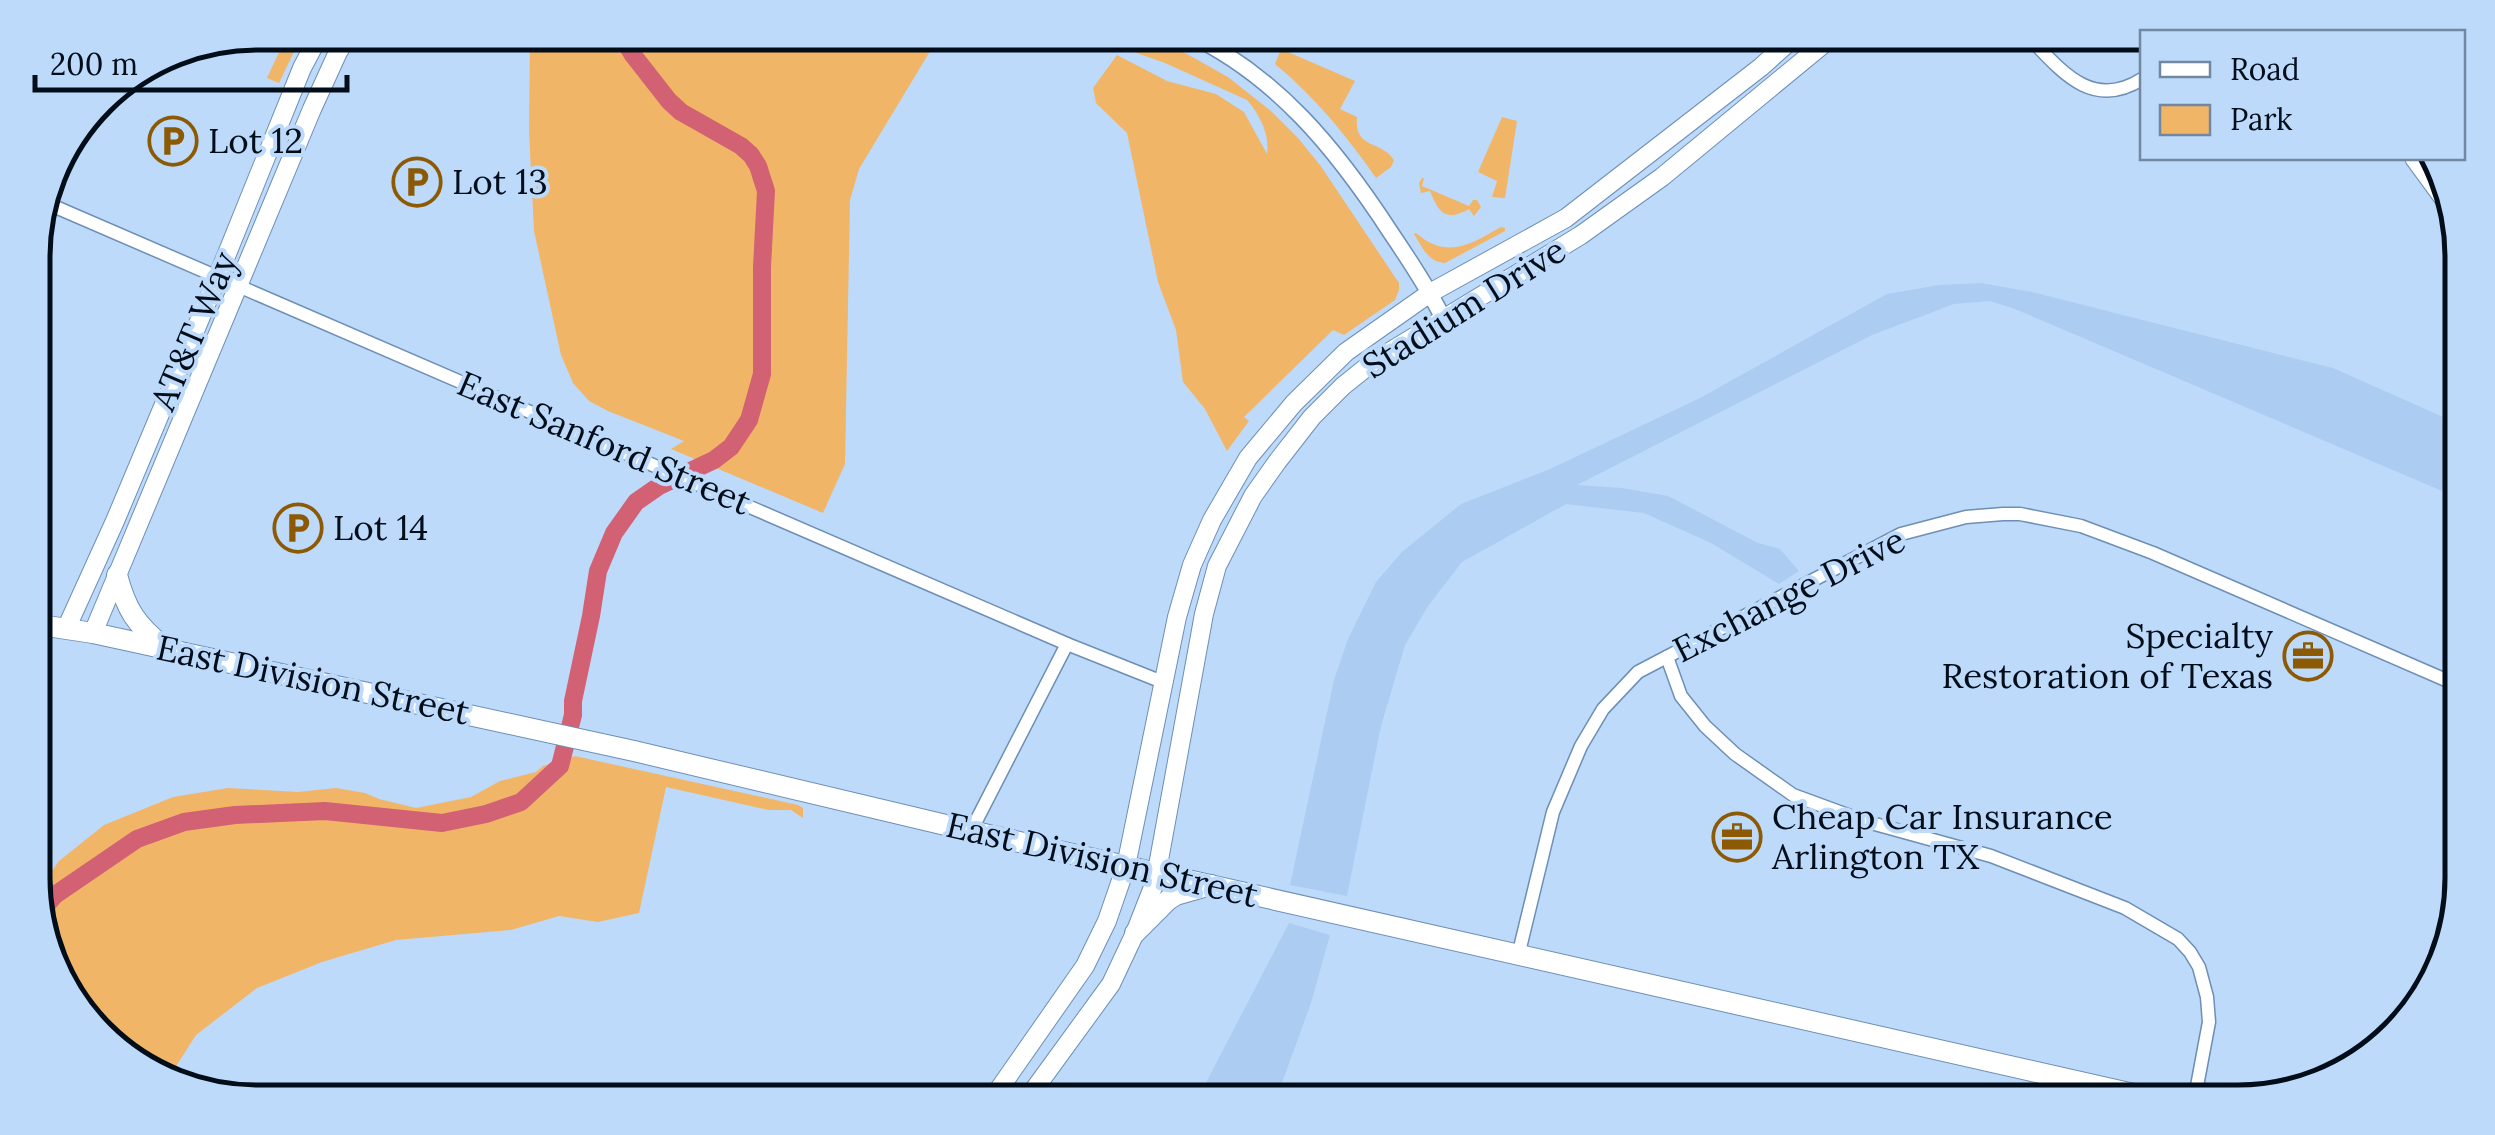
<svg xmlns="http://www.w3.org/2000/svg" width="2495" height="1135" font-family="Lora,serif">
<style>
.built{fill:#acccf1}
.green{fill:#f1b568}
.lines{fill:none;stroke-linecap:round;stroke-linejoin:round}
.river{stroke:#d26174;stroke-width:18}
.minor-casing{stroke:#6d8fb5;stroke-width:15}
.tertiary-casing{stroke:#6d8fb5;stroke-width:18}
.secondary-casing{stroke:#6d8fb5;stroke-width:20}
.primary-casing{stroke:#6d8fb5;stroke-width:22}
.minor{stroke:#fff;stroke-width:12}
.tertiary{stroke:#fff;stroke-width:15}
.secondary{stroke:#fff;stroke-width:18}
.primary{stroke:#fff;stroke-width:20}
.labels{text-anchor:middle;stroke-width:8;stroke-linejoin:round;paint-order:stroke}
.poi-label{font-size:35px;fill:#020d1a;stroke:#bddafb;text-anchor:start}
.street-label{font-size:35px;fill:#020d1a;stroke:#bddafb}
.rim{fill:none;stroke:#020d1a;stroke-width:5}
</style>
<rect width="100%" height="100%" fill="#bddafb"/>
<!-- built -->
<g class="built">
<polygon points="1981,283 2032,292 2333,368 2461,425 2461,499 2015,309 1990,301 1954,304 1872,335 1577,485 1622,488 1668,496 1758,543 1780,549 1799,571 1779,584 1711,543 1644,513 1566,504 1462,562 1428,606 1405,645 1381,726 1347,896 1290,885 1334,680 1348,639 1376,582 1402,552 1461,504 1550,469 1700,398 1887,294 1939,285"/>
<polygon points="1289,923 1330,935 1311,1003 1275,1102 1196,1102"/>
</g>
<!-- green -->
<g class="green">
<polygon points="530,32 951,33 929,53 859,169 850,200 845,464 823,513 671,449 684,441 608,411 589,401 573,383 561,355 534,231 529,131"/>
<polygon points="288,33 303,33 279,83 267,78"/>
<path d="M1114,33H1139L1187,54L1228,77L1271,111L1298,138L1320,165L1399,283V290L1395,300L1344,335L1333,330L1244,417L1249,421L1227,451L1205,409L1183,382L1176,330L1158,282L1127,133L1096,103L1093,88L1117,55L1167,81L1216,94L1244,112L1267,154C1270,135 1260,115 1247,100L1165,63L1117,46L1120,37L1113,36Z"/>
<path d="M1281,49L1355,81L1340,109L1357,117C1354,150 1382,140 1394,160L1391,167L1376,178C1346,135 1315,97 1275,64Z"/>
<polygon points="1502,117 1517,121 1505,198 1492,197 1497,181 1478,172"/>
<path d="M1422,178H1424L1422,186L1469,206L1473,200H1477L1481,207L1474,216L1469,209C1445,222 1439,213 1430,191L1421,193L1419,183Z"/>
<path d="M1501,227L1505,228V231L1445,263C1428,262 1422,247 1414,234L1416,233C1447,260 1471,244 1501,227Z"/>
<polygon points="575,756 798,805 803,808 803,818 791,810 769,810 666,787 639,913 598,922 559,916 511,930 396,940 322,962 257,988 196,1035 166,1082 79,1015 35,908 34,896 59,861 104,825 173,797 228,788 298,792 336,788 365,793 379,799 416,808 471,797 500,781 536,772 543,766"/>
</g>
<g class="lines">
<!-- river -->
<polyline class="river" points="38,915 55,895 137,839 184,822 235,815 325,811 442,823 486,814 521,802 560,766 573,715 573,701 591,616 598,571 614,533 636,502 659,486 714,460 731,447 749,420 762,374 762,267 766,191 758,166 751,155 741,146 681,112 669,101 633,55 619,32"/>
<!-- minor casing -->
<g class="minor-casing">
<g id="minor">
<path d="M2024,32C2059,68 2090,112 2142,79"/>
<polyline points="44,202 1067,644 1165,683"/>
<polyline points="1667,657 1681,696 1705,726 1735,754 1793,795 1864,821 1991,856 2125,908 2178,939 2190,952 2199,967 2207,997 2209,1022 2194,1102"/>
<polyline points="971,831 1067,644"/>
<polyline points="1518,956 1553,812 1581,746 1603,709 1638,672 1901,534 1966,517 2003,514 2020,514 2081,526 2153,553 2462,687"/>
</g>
</g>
<!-- tertiary casing -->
<g class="tertiary-casing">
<path id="tertiary" d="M1184,32C1276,74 1337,150 1391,233C1410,261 1428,288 1443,318"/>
</g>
<!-- secondary casing -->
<g class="secondary-casing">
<g id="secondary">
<polyline points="2414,158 2455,214"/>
<polyline points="66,629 115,521 218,276 302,68 321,32"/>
<polyline points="93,633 312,109 338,52 350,32"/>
<polyline points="990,1102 1085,966 1107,921 1126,866 1177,617 1192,565 1212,520 1248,458 1294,403 1346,352 1430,293 1566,218 1761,67 1800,32"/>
<polyline points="1025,1102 1111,984 1135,933 1155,882 1204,614 1217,566 1253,496 1277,462 1312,417 1343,386 1373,362 1581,235 1662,177 1838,32"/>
</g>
</g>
<!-- primary casing -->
<g class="primary-casing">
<g id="primary">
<path d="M117,575C126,609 136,625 164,647"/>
<polyline points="34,624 93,633 634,751 971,831 2169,1102"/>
<polyline points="1135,933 1168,900 1176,895 1211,885"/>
</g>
</g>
<!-- minor -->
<use href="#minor" class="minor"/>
<!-- tertiary -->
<use href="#tertiary" class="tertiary"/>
<!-- secondary -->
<use href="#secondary" class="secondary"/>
<!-- primary -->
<use href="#primary" class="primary"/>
</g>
<!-- icons -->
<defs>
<g id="parking-ring" transform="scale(2.5)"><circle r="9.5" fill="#bddafb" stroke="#8c5a05" stroke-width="1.5"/><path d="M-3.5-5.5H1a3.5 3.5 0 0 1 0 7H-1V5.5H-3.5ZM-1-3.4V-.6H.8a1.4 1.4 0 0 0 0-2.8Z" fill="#8c5a05"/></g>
<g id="office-ring" transform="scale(2.5)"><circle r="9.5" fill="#bddafb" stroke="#8c5a05" stroke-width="1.5"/><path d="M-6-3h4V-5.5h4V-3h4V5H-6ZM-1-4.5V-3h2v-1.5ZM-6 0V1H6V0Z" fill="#8c5a05"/></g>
</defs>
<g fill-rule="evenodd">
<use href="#parking-ring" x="173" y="141"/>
<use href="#parking-ring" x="417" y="182"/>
<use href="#parking-ring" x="298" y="528"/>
<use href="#office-ring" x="2308" y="656"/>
<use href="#office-ring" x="1737" y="837"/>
</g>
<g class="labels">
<!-- poi labels -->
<g class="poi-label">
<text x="208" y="153">Lot 12</text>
<text x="452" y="194">Lot 13</text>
<text x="333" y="540">Lot 14</text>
<text x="2273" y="648" text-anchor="end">Specialty<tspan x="2273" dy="40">Restoration of Texas</tspan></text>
<text x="1772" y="829">Cheap Car Insurance<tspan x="1772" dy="40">Arlington TX</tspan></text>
</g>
<!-- street labels -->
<g class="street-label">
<text transform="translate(1464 308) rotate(-32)" y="12">Stadium Drive</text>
<text transform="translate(194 331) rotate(-67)" y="12">AT&amp;T Way</text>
<text transform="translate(604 443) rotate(23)" y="12">East Sanford Street</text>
<text transform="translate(1789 595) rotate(-27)" y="12">Exchange Drive</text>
<text transform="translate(313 680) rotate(12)" y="12">East Division Street</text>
<text transform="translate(1102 860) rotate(13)" y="12">East Division Street</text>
</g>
</g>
<!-- crop -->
<path d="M0 0H2495V1135H0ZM257 50H2238A207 207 0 0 1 2445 257V878A207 207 0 0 1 2238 1085H257A207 207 0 0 1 50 878V257A207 207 0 0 1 257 50Z" fill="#bddafb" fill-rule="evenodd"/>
<path class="rim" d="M257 50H2238A207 207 0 0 1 2445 257V878A207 207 0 0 1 2238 1085H257A207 207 0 0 1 50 878V257A207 207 0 0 1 257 50Z"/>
<!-- legend -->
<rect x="2140" y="30" width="325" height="130" fill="#bddafb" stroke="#7288a1" stroke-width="2.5"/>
<rect x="2160" y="62" width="50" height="15" fill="#ffffff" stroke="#7288a1" stroke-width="2.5"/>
<text x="2230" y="80" font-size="30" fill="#020d1a">Road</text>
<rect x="2160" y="105" width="50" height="30" fill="#f1b568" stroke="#7288a1" stroke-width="2.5"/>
<text x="2230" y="130" font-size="30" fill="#020d1a">Park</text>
<!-- scale -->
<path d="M35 75v15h312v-15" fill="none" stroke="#020d1a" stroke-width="5"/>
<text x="50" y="75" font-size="30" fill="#020d1a" stroke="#bddafb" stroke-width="8" paint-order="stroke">200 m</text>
</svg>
